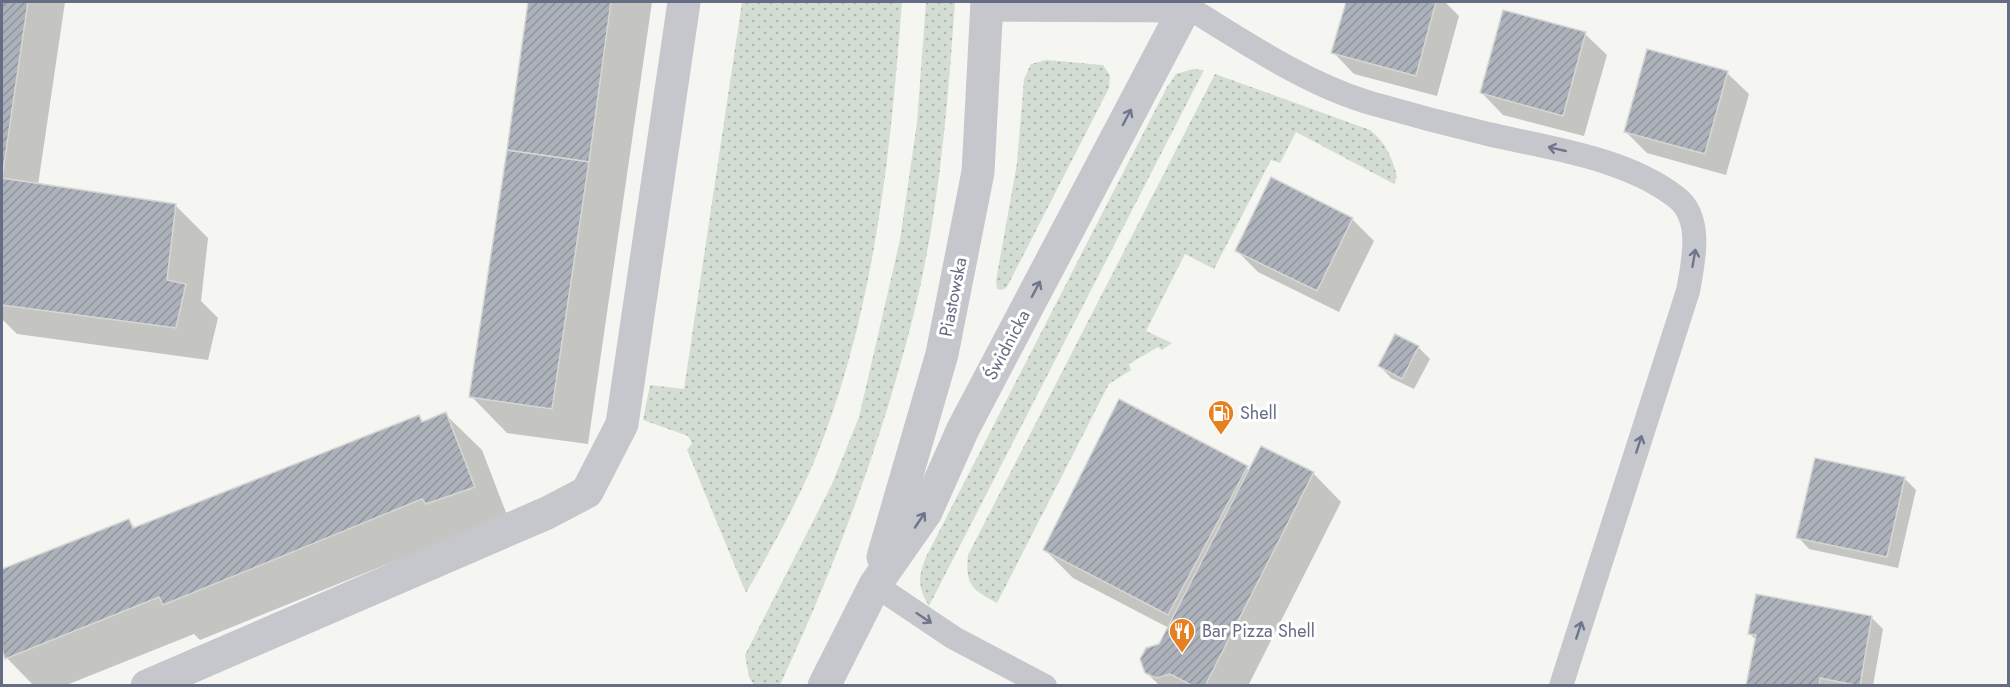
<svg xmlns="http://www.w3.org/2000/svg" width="2010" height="687" font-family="Jost,sans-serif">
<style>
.grass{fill:url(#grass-dots)}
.shadow{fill:#0003}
.building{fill:url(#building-hatch);stroke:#d6d7d5;stroke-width:1.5}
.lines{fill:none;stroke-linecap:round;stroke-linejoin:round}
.service{stroke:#c6c7cc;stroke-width:24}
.minor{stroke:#c6c7cc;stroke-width:33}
.tertiary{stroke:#c6c7cc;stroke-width:33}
.oneway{stroke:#6e768b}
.labels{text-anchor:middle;stroke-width:6;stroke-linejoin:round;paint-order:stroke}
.street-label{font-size:18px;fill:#646d84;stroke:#fff}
.poi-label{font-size:18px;fill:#646d84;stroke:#fff;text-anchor:start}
</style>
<defs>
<pattern id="grass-dots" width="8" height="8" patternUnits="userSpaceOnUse" patternTransform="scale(1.5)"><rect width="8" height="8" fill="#d4ddd3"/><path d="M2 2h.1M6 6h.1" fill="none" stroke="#b0b7b1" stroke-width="1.8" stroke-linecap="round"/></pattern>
<pattern id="building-hatch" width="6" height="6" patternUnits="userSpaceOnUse" patternTransform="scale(1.5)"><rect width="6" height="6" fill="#adb2ba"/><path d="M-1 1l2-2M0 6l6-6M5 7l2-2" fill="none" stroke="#90959d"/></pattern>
</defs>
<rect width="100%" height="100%" fill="#f5f6f2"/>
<!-- grass -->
<g class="grass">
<path d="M742,2H902C891,147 876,296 825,434C806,487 774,544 746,593L687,450L692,443L688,436L643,420L650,385L684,389Z"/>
<path d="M926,2H955L954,15C947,115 938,216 914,313C882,442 835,566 780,685H754L749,677L745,655L832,484L859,417L900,240L917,122Z"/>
<polygon points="1046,60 1103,65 1110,75 1109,88 1007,287 1002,290 997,289 996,281 1017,163 1024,79 1031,64"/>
<path d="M1193,69L1204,70L929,606C917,587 918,575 927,555L1167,87L1176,74Z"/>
<path d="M1215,74L1370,130C1386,143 1392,157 1397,177L1394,184L1296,132L1280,163L1271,160L1214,269L1185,254L1146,331L1172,343L1162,350L1158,347L1129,364L1131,370L1109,384L997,603C972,590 965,585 968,555Z"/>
</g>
<!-- shadow -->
<g class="shadow">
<polygon points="2,2 65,2 38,185 175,205 208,238 201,301 218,318 208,360 17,334 2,319"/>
<polygon points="529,2 652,2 588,444 507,433 471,396"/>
<polygon points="1348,2 1445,2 1459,16 1437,96 1354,74 1333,52"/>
<polygon points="1585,34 1607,55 1584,136 1503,115 1482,93"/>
<polygon points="1727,73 1749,94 1726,175 1647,153 1626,132"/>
<polygon points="1352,219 1374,241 1339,312 1258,272 1236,250"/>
<polygon points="1396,336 1419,348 1430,359 1414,389 1391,378 1380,366"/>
<polygon points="1119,401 1251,471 1313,473 1341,502 1248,686 1160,686 1146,672 1169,628 1073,578 1044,549"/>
<polygon points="445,414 482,450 510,523 459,535 200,640 194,634 64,686 34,686 7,658 2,645 2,570 129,521 136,529 418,416 425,423"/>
<polygon points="1904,478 1916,490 1898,568 1809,549 1798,537"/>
<polygon points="1872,618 1883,629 1873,686 1747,686 1756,640 1749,633"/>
</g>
<!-- building -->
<g class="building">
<polygon points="2,2 28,2 2,178 176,204 167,280 186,284 176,328 2,305"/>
<polygon points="528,2 611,2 589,162 507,150"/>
<polygon points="1346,2 1436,2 1416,76 1331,53"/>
<polygon points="1503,10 1586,32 1563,116 1480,93"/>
<polygon points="1647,49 1728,71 1705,154 1624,132"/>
<polygon points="507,150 589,162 552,409 469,397"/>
<polygon points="1271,177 1353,218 1317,291 1235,251"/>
<polygon points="1395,334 1419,346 1402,379 1378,366"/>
<polygon points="1119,399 1248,466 1168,615 1043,550"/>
<polygon points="446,412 475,487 426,504 422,499 163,605 159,597 5,659 2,649 2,569 129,519 133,528 419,415 422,422"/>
<polygon points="1261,446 1314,472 1205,686 1193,686 1170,674 1156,678 1145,673 1140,659 1146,648 1159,644"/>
<polygon points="1815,458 1905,477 1887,557 1796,538"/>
<polygon points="1756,594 1872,616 1860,686 1820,678 1819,686 1746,686 1756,635 1748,634"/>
</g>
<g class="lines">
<!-- service -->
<g class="service">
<path d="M1186,6C1245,42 1307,85 1374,104C1412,115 1450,125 1488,134C1549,148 1626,158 1676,197C1704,218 1693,263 1688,291L1561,686"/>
<polyline points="875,585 954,638 1045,686"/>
</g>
<!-- minor -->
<polyline class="minor" points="147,686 547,513 587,492 622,424 684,2"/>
<!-- tertiary -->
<g class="tertiary">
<polyline points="987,5 1186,6"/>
<polyline points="883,557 942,354 978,172 987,2"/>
<polyline points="824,686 875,585 926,512 963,429 1188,2"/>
</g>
</g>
<!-- one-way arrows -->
<defs><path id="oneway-shaft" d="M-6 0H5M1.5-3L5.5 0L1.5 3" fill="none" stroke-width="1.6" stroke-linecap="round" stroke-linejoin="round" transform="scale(1.5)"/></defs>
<g class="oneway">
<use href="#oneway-shaft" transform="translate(1127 117) rotate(-62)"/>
<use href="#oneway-shaft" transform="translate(1557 149) rotate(-167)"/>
<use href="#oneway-shaft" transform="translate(1694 258) rotate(-80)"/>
<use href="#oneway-shaft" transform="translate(1036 289) rotate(-62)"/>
<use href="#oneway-shaft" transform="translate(1639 444) rotate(-72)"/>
<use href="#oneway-shaft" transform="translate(920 520) rotate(-56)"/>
<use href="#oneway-shaft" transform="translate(924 618) rotate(34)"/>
<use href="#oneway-shaft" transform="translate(1579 630) rotate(-72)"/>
</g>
<!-- icons -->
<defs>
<g id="fuel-pin" transform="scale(1.35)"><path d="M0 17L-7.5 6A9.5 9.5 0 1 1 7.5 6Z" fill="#e68121" stroke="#fff"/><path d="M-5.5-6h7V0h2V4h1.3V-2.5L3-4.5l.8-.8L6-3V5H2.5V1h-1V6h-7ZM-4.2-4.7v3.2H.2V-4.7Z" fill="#fff"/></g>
<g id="restaurant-pin" transform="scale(1.35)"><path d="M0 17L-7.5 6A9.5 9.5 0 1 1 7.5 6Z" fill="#e68121" stroke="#fff"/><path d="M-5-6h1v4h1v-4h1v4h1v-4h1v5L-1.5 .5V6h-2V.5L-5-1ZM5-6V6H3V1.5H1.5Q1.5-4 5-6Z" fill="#fff"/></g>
</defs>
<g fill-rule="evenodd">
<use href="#fuel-pin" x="1221" y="413"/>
<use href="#restaurant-pin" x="1182" y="631"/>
</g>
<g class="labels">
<!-- street labels -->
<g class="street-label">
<text transform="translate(953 297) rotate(-79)" y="6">Piastowska</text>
<text transform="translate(1007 345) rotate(-62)" y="6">Świdnicka</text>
</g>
<!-- poi labels -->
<g class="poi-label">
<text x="1240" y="419">Shell</text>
<text x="1202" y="637">Bar Pizza Shell</text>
</g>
</g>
<!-- border -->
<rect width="2010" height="687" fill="none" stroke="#646d84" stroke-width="6"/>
</svg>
